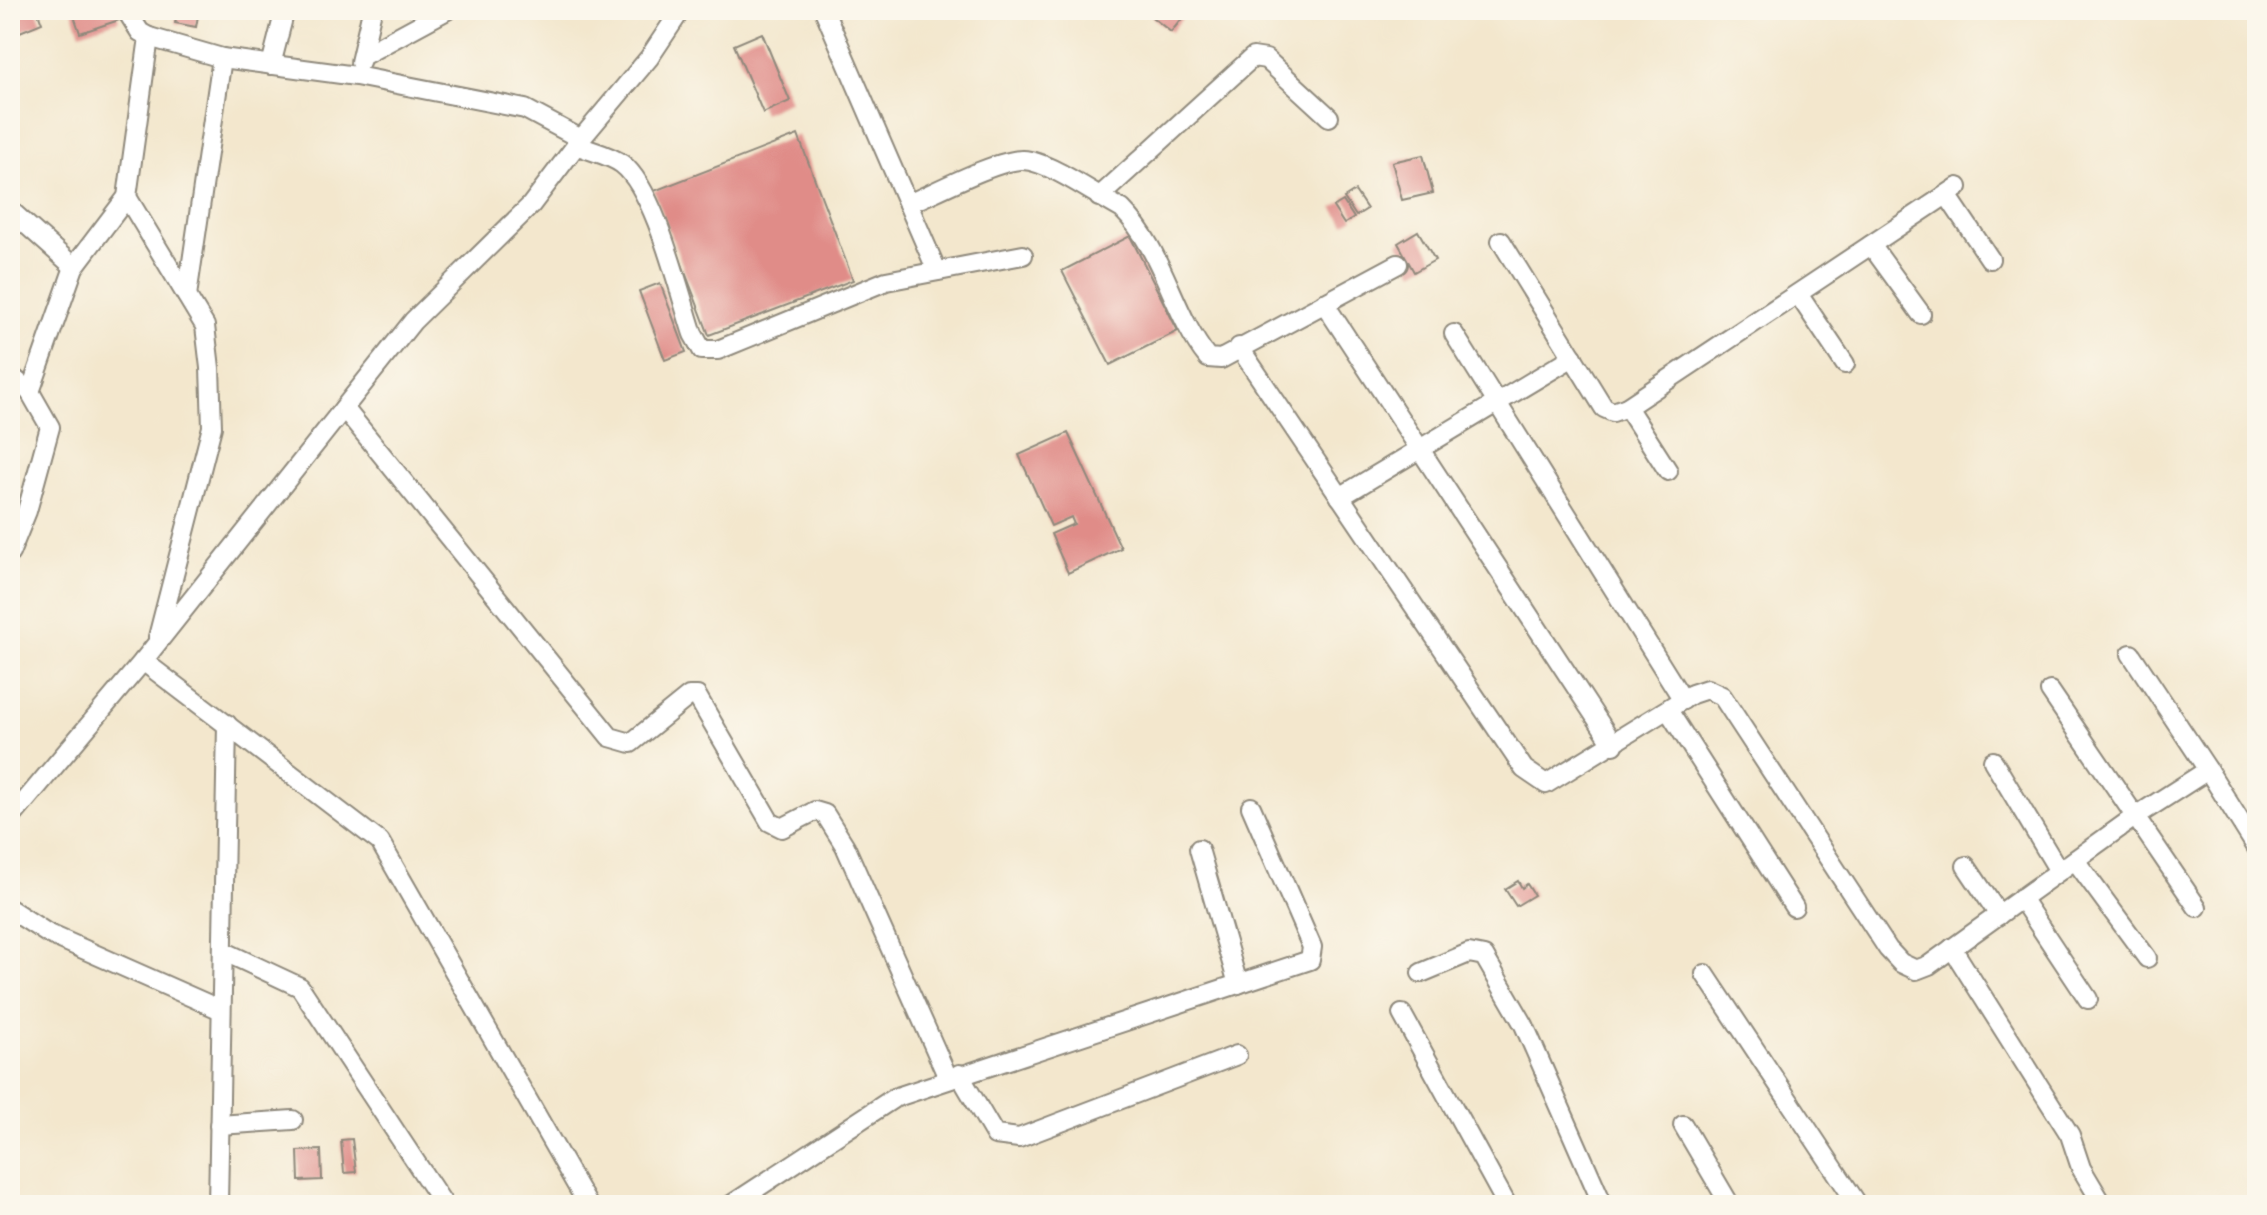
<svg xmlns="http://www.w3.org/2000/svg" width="2267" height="1215" font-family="'Comic Neue',sans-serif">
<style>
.building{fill:#e08c88}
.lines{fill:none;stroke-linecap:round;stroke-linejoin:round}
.minor-casing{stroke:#8f897c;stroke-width:22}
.minor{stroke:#fff;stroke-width:18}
</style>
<rect width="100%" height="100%" fill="#fbf7ec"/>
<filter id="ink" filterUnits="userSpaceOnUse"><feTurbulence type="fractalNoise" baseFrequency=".0125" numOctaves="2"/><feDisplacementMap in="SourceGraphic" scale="16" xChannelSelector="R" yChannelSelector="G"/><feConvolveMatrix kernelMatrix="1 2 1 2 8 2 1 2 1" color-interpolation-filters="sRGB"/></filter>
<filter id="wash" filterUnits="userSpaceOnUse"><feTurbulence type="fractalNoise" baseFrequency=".006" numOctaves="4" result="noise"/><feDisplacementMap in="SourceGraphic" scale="32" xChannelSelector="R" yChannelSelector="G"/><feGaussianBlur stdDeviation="1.8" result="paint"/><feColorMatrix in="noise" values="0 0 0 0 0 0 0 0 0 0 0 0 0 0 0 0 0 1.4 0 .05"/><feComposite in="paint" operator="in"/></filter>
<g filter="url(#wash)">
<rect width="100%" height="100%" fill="#f3e7cd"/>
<g id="blocks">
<!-- building -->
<g class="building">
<polygon points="10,10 37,10 42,23 10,36"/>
<polygon points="72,10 116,10 119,20 80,33"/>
<polygon points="178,10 199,10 196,27 175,23"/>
<polygon points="1158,10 1189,10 1171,32 1152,17"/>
<polygon points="762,33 790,101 763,113 734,45"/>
<polygon points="798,135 853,280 709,335 654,191"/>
<polygon points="1423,155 1433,193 1402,200 1392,162"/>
<polygon points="1355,191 1367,209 1356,216 1344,198"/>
<polygon points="1343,201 1354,218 1344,224 1333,207"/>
<polygon points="1418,231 1435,260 1414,272 1398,243"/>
<polygon points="1130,236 1178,331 1110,365 1062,271"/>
<polygon points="660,283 686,352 665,360 639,291"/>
<polygon points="1068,433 1121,548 1068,573 1051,534 1074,524 1071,517 1051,526 1019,455"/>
<polygon points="1518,881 1522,888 1527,884 1534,895 1516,906 1505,889"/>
<polygon points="352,1139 356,1172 344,1173 341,1140"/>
<polygon points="321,1150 322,1180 299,1181 298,1151"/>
</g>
</g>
</g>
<g filter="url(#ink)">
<use href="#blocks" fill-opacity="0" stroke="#8f897c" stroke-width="2"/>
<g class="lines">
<!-- minor casing -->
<g class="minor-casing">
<g id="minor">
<polyline points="126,10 140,32 149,37 222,58 356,76 525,109 581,139"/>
<polyline points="824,10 937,271"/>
<polyline points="362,56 447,10"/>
<polyline points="360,62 372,10"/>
<polyline points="271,65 285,10"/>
<path d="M576,145C590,151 610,155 622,164C655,189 679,292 693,334L702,350H718L886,281L1023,255"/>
<polyline points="1947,195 1990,259"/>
<polyline points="127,197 205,326 210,368 212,427 158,637"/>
<polyline points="1099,197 1253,57 1266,59 1329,117"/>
<path d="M908,204C934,193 998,159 1023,160C1049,161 1097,196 1122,209C1164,251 1172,313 1208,358L1221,359L1398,264"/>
<polyline points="10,210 74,267"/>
<polyline points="1501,241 1604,408 1613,412 1627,407 1958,187"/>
<polyline points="1871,245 1921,314"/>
<polyline points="1798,294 1845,364"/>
<polyline points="187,296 222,58"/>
<polyline points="1324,303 1614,745"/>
<polyline points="1454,334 1683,700"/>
<polyline points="1239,347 1524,769 1546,784 1692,694 1707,689 1722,696 1888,949 1901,963 1916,970 1929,965 2133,818 2208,770 2257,848"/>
<polyline points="10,375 30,392"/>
<polyline points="1627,407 1668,471"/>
<polyline points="344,408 610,737 631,743 689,696 697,696 770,822 782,828 815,811 825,814 845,846 948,1078"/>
<polyline points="1340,497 1573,357"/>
<polyline points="10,553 27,511 50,427 30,392 74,267 127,197 149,37"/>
<polyline points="2131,654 2208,770"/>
<polyline points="143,661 380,842 588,1205"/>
<polyline points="2050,691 2197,907"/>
<polyline points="1668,710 1794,907"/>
<polyline points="1993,761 2059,871"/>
<polyline points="10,819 143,661 413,321 531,205 581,139 649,58 681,10"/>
<polyline points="1199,849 1238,984"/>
<polyline points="2075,860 2147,958"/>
<polyline points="1966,866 1999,915"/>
<polyline points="2021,898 2088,999"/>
<polyline points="10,909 47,933 221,1010"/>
<polyline points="1952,948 2070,1135 2081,1168 2103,1205"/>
<polyline points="223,951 300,987 444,1205"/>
<polyline points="1421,973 1469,953 1484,956 1524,1025 1603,1205"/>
<polyline points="1705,974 1858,1205"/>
<polyline points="1402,1014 1507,1205"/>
<polyline points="959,1074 995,1135 1019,1138 1237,1055"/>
<polyline points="219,1125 293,1120"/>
<polyline points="1683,1125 1730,1205"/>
<polyline points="218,1205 227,724"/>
<polyline points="731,1205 894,1098 1310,960 1312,947 1251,807"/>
</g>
</g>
<!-- minor -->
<use href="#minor" class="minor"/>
</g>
</g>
<!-- margin -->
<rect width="2267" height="1215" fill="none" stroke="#fbf7ec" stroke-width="40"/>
</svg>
